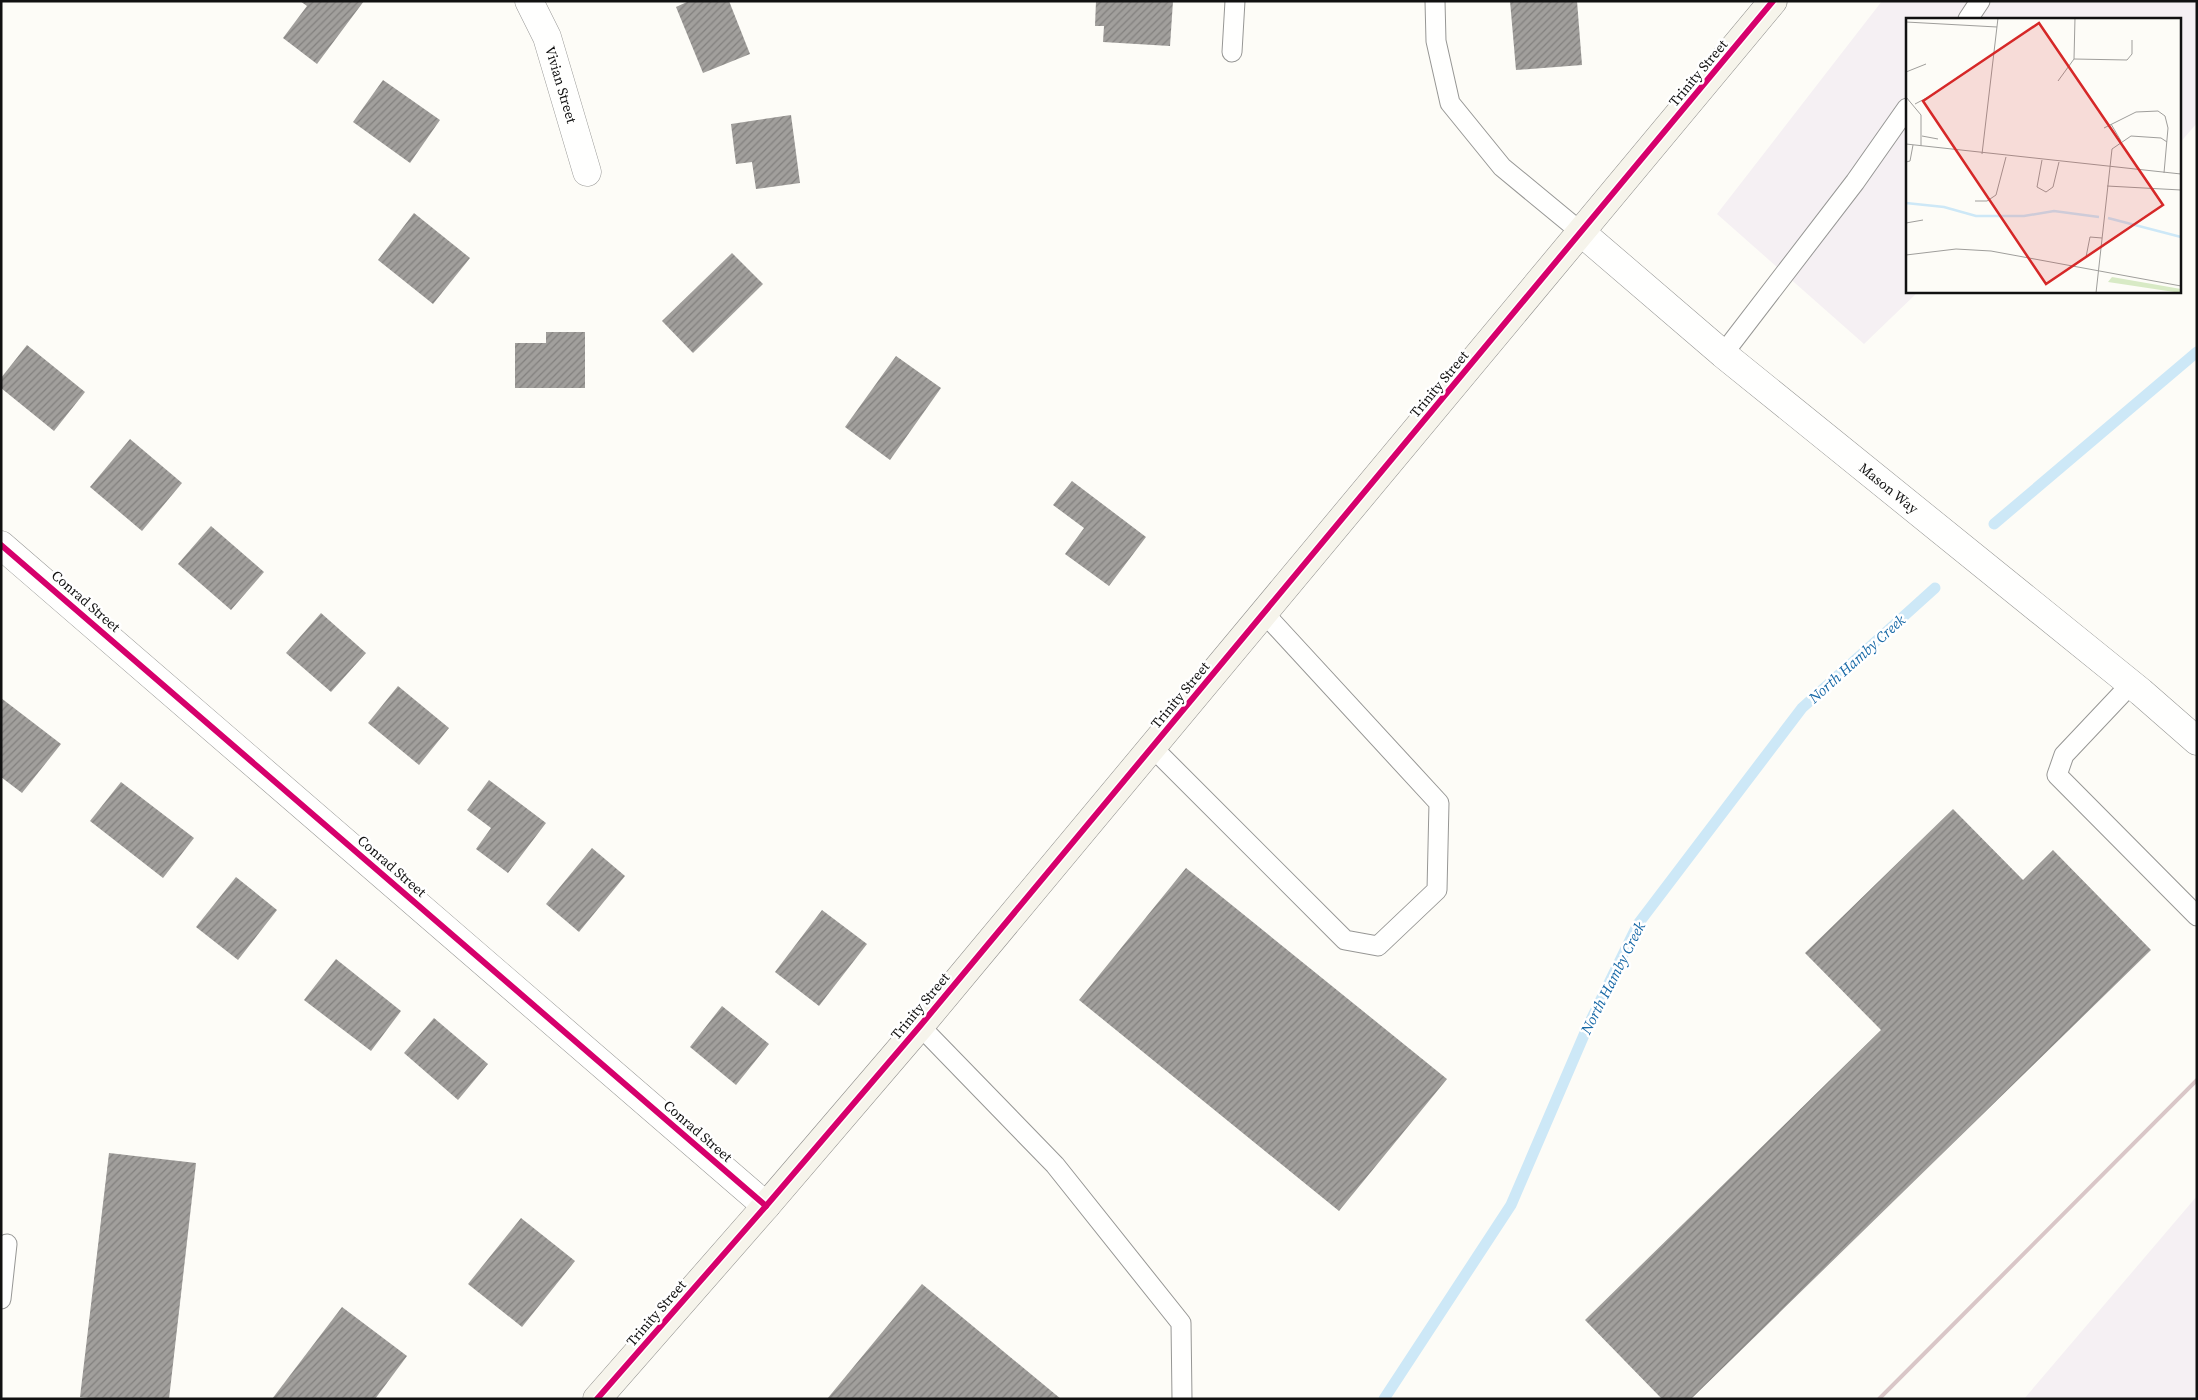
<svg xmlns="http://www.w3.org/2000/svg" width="2198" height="1400" font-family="'Source Serif 4',serif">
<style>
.industrial{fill:#f5f0f3}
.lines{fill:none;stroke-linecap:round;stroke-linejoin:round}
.stream{stroke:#cde8f7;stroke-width:11}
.building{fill:url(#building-hatch)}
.lane-casing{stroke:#979795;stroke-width:21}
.street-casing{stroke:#979795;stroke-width:29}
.secondary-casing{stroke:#8e8d8b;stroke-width:29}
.lane{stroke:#fffffe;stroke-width:19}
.street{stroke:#fffffe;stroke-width:28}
.secondary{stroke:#f6f4eb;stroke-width:28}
.rail{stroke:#d9c6c7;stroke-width:4}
.cycleway-casing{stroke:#fff;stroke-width:9}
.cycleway{stroke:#d6006c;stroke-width:6}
.labels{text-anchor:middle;stroke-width:5;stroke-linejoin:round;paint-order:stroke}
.street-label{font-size:14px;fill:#111;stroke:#fff}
.water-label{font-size:15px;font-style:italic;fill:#1768a6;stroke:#fff}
.inset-river{fill:none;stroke:#cde8f7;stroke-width:2.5}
.inset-road{fill:none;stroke:#9f9e9b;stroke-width:1}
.view{fill:#d62828;fill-opacity:0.15;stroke:#d62828;stroke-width:2.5}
.inset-edge{fill:none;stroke:#111;stroke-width:2.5}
</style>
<defs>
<pattern id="building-hatch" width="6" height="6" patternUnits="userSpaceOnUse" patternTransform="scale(1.25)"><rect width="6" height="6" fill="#a19f9c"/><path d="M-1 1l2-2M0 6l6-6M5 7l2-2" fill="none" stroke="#82807e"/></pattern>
</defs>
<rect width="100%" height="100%" fill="#fdfcf7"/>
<!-- industrial -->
<g class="industrial">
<polygon points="1882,1 2197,1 2197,123 2179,144 2179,19 1907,19 1907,291 1919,291 1864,344 1717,214"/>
<polygon points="2197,1196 2197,1399 2024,1399"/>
</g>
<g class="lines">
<!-- stream -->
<g class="stream">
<polyline points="1994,524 2197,352"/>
<polyline points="1384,1399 1511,1205 1587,1028 1638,924 1802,708 1935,588"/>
</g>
</g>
<!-- building -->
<g class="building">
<polygon points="300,1 364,1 317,64 283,38 307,6"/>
<polygon points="689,1 729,1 750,54 703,73 676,7"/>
<polygon points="1096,1 1173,1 1170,46 1103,42 1104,26 1095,26"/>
<polygon points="1510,1 1577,1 1582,65 1516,70"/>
<polygon points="383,80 440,120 410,163 353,122"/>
<polygon points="791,115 800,183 756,189 752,162 736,164 731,124"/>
<polygon points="414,213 470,258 433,304 378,260"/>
<polygon points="732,253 763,284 693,353 662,321"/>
<polygon points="546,332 585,332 585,388 515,388 515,343 546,343"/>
<polygon points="27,345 85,392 54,431 1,388 1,378"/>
<polygon points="896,356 941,388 890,460 845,427"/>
<polygon points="130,439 182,483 142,531 90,487"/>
<polygon points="1072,481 1146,537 1109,586 1065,554 1084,528 1053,505"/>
<polygon points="211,526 264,572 231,610 178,564"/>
<polygon points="321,613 366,653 331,692 286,653"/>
<polygon points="398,686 449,728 419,765 368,723"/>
<polygon points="1,698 61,744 22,793 1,777"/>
<polygon points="489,780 546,823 508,873 476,849 491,828 467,810"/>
<polygon points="121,782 194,838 163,878 90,821"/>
<polygon points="1953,809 2023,880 2053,850 2151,950 1691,1399 1662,1399 1585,1320 1881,1030 1805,953"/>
<polygon points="592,848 625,876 579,932 546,904"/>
<polygon points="1186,868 1447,1079 1339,1211 1079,1000"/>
<polygon points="236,877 277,910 238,960 196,927"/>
<polygon points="822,910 867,944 819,1006 775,972"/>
<polygon points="336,959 401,1011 371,1051 304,1000"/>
<polygon points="722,1006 769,1044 736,1085 690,1047"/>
<polygon points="434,1018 488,1064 458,1100 404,1053"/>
<polygon points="109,1153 196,1163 169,1399 100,1399 80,1397"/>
<polygon points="521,1218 575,1261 522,1327 468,1284"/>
<polygon points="922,1284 1061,1399 827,1399"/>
<polygon points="342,1307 407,1356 375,1399 272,1399"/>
</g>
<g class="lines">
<!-- lane casing -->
<g class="lane-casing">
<g id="lane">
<polyline points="1435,1 1436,41 1450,103 1502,167 1582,233"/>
<polyline points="1968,19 1980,1"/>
<polyline points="1232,52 1235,1"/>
<polyline points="1723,354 1855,182 1907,108"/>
<polyline points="2131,684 2064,755 2057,775 2197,916"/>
<polyline points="1153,748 1345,940 1378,946 1437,890 1439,803 1264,613"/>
<polyline points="920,1026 1055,1165 1181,1323 1182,1399"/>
<polyline points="1,1299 7,1244"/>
</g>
</g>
<!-- street casing -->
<g class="street-casing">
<g id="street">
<path id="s1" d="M529,1L547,37L587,172"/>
<path id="s2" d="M1582,233L1723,354L2141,692L2197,741"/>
<polyline points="1,545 766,1206"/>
</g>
</g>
<!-- secondary casing -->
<g class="secondary-casing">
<polyline id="secondary" points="597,1399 766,1206 920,1026 1773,1"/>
</g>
<!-- lane -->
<use href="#lane" class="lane"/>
<!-- street -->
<use href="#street" class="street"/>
<!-- secondary -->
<use href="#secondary" class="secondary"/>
<!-- rail -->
<polyline class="rail" points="1879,1399 2197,1080"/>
<!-- cycleway casing -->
<g class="cycleway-casing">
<g id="cycleway">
<polyline points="1,545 766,1206"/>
<polyline points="597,1399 766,1206 920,1026 1773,1"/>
</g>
</g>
<!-- cycleway -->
<use href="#cycleway" class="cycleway"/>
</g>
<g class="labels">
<!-- street labels -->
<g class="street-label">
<text transform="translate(1698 73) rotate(-50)" y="5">Trinity Street</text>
<text dy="5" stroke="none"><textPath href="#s1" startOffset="90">Vivian Street</textPath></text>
<text transform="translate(1439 384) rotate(-50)" y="5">Trinity Street</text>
<text dy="5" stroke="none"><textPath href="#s2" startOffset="399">Mason Way</textPath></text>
<text transform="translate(86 601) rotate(41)" y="5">Conrad Street</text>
<text transform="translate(1180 695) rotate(-50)" y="5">Trinity Street</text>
<text transform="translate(392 866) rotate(41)" y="5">Conrad Street</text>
<text transform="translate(920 1006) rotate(-50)" y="5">Trinity Street</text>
<text transform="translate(698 1131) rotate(41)" y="5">Conrad Street</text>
<text transform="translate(656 1313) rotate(-49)" y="5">Trinity Street</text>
</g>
<!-- water labels -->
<g class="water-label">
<text transform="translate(1857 659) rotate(-42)" y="5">North Hamby Creek</text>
<text transform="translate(1613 978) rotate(-63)" y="5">North Hamby Creek</text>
</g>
</g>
<!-- overview -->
<g transform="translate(1906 18)">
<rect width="275" height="275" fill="#fdfcf7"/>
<path d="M206,259L275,271V275L202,264Z" fill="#d8eac5"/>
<path class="inset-river" d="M0,185L38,189L70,198H118L148,193L193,199M202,200L275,219"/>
<path class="inset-road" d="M0,4L91,9M168,41L221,42L226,36V22M0,54L20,46M152,63L168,41L169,0M0,79L15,97V128M9,86L30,75M205,106L215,123M198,110L230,94L252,93L259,98L262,110L258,155M16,118L32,121M0,126L275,156M76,136L92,0M136,142L131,169L140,174L147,169L153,144M0,144L4,143L7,127M201,168L275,172M69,183H81L90,177L100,139M0,205L17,202M0,237L50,231L85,233L275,268M180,239L184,219L196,220M190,275L206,131L225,118L255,120L261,124"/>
<path class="view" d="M133,5L257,187L140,266L17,83Z"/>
<rect width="275" height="275" class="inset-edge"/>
</g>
<!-- border -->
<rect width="2198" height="1400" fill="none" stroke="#111111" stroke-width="5"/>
</svg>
